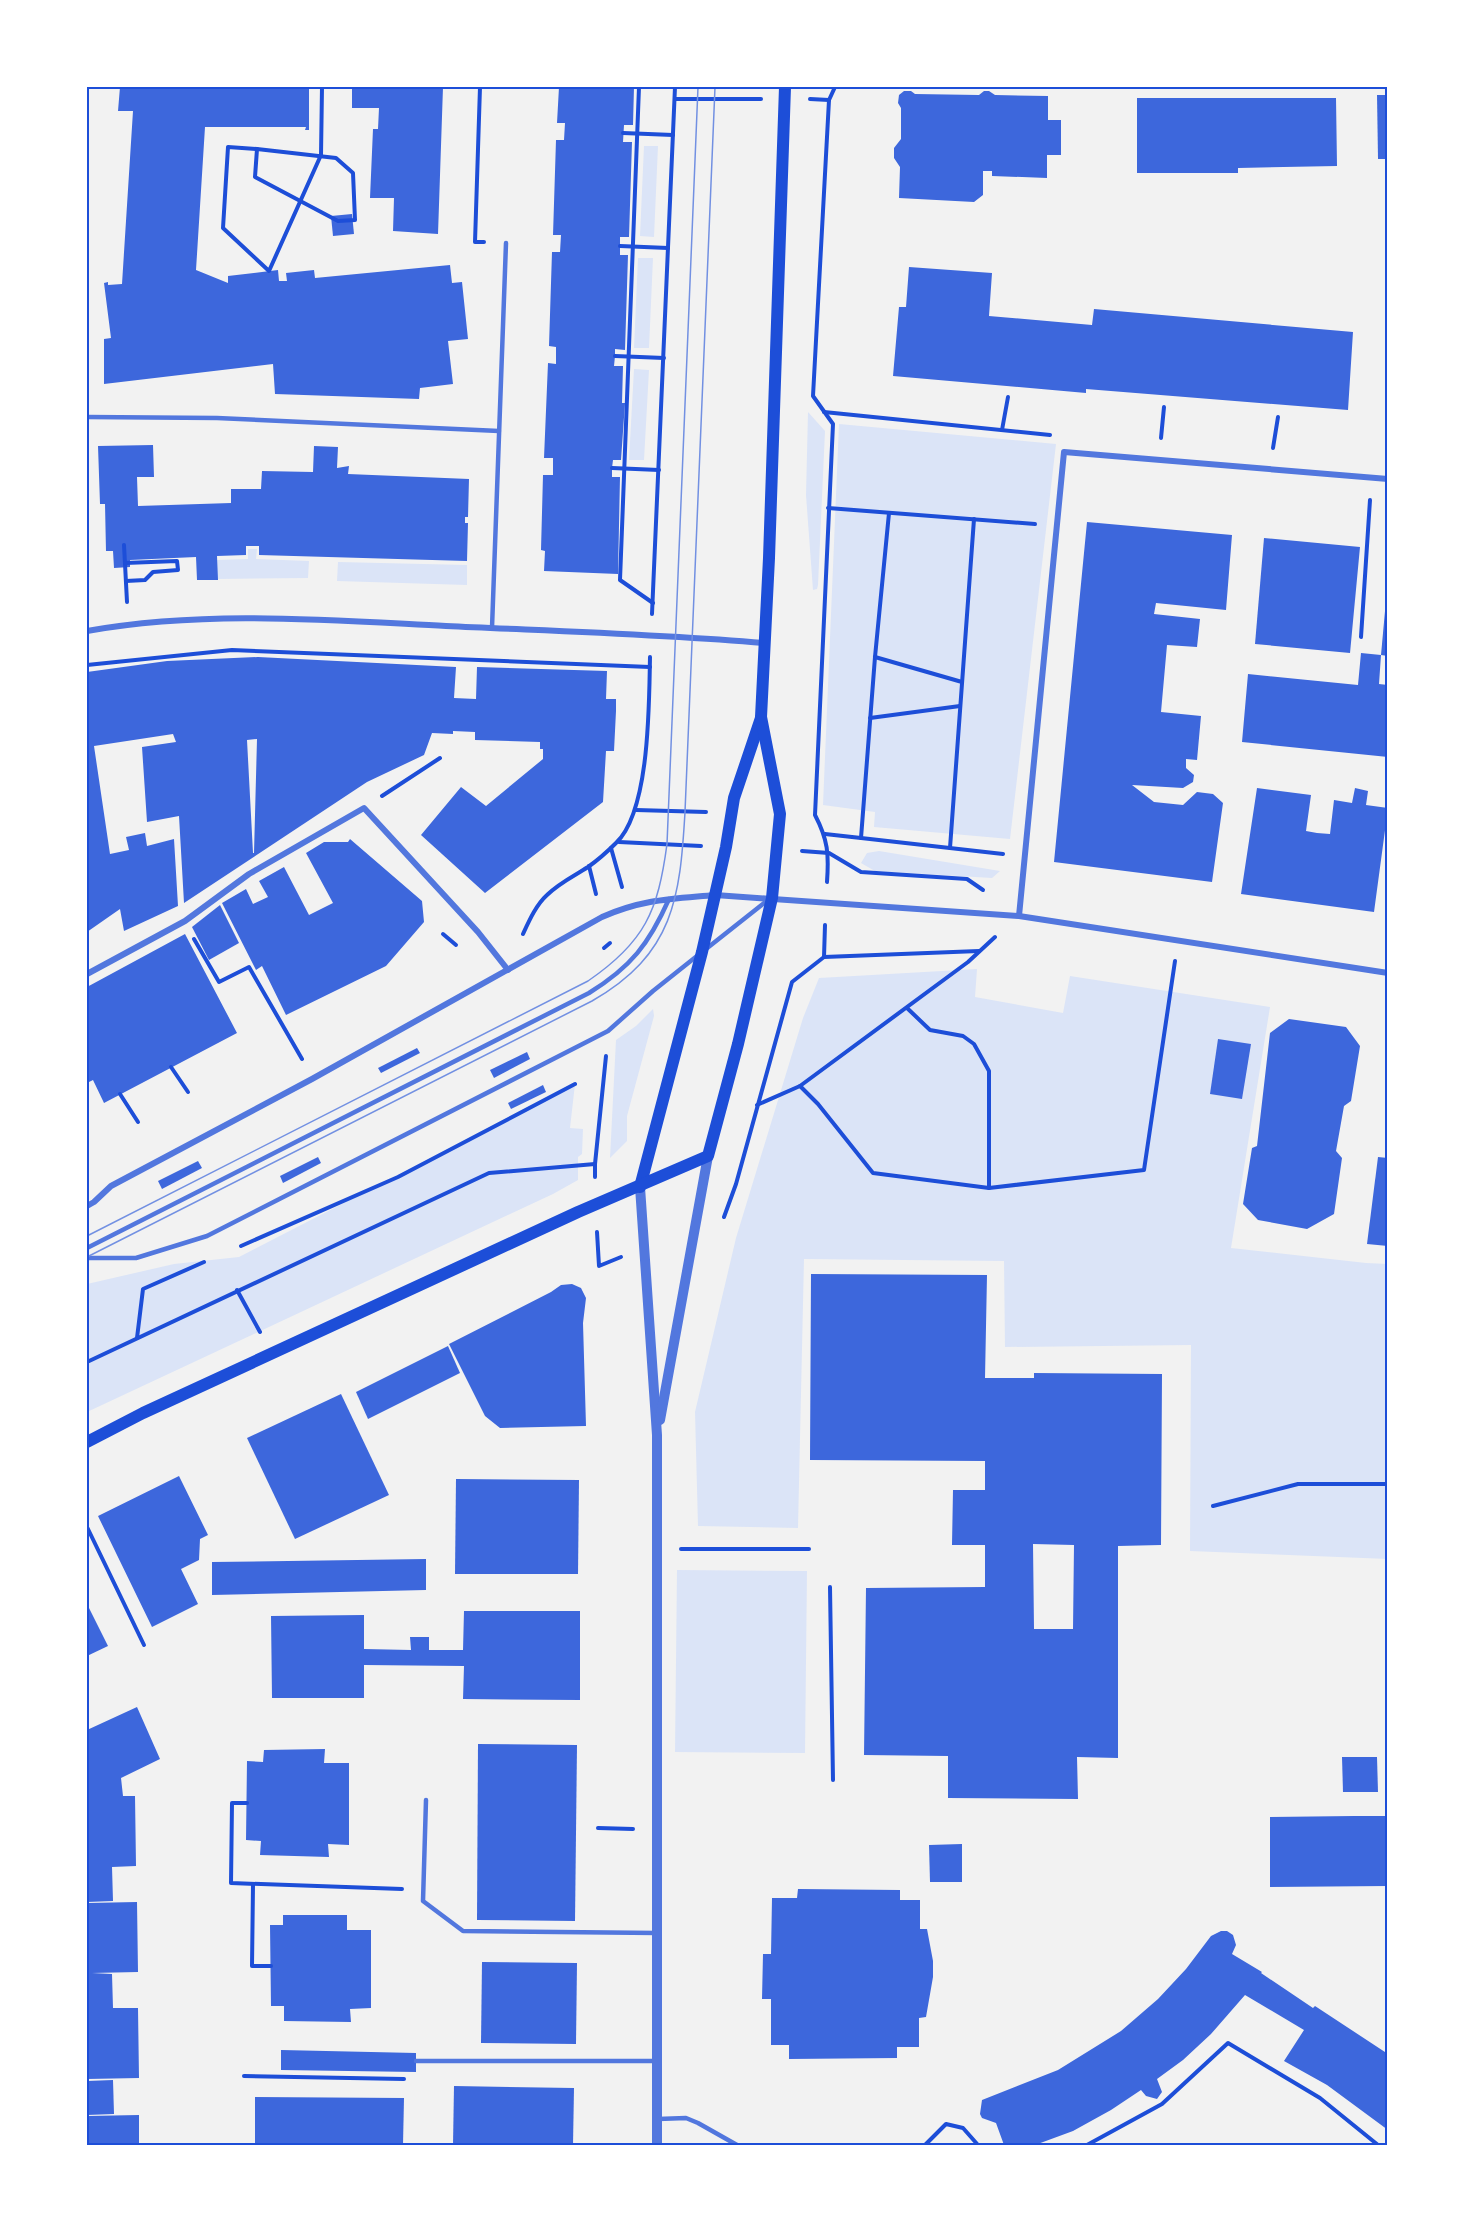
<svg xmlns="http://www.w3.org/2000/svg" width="1475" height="2232" font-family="Raleway,sans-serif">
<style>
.green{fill:#dbe4f7}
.building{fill:#3d67dc;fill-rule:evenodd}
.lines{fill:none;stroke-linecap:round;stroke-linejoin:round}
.path{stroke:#1d4ed8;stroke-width:4}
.service{stroke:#5277de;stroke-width:4.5}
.minor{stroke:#5277de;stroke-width:6}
.tertiary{stroke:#5277de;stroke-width:10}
.secondary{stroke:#1d4ed8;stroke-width:12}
.tram{stroke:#7290e2;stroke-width:1.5}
.neatline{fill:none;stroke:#1d4ed8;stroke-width:2}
</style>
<rect width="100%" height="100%" fill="#f2f2f2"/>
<!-- green -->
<g class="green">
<polygon points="644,146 658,146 654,237 640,236"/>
<polygon points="638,258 653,258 649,348 634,348"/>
<polygon points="634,369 649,370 644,460 629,460"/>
<polygon points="808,412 825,431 818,585 817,589 813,590 806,495"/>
<polygon points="839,424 1056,444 1010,839 874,827 875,812 823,805"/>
<polygon points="248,549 257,549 256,559 309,561 308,578 217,579 217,560 248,559"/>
<polygon points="338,562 467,565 467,585 337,581"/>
<polygon points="879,851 1000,871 992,878 875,871 861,863 867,853"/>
<polygon points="977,969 975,997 1063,1013 1070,976 1270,1007 1231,1248 1366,1263 1388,1264 1388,1559 1190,1551 1191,1345 1005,1347 1004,1261 804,1259 798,1528 698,1526 695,1412 736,1238 803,1018 819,978"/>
<polygon points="653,1009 654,1016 627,1116 627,1141 610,1158 616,1040 636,1026"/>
<polygon points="575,1084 570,1128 583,1129 582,1154 578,1157 578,1180 553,1194 87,1412 87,1284 174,1264 239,1257"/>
<polygon points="677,1570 807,1571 805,1753 675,1752"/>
</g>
<!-- building -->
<g class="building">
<polygon points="120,87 309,87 309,130 305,130 306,127 205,127 196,270 228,283 228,276 278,270 279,281 287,281 286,273 314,270 315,278 450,265 452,283 462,282 468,339 448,341 453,384 420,388 419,399 275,394 273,364 104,384 104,339 111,338 104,283 108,282 108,285 122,284 133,111 118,111"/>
<polygon points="352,87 443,87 438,234 393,231 394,198 370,198 373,129 378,129 379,108 352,108"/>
<polygon points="559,87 634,87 633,125 624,125 623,142 632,142 629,237 620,237 620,255 628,255 625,350 615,349 615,356 614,366 623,366 622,403 625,403 621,460 613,460 612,468 612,477 620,477 618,574 544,571 545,551 541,550 543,475 553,475 553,458 544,458 548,363 556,364 556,347 549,346 552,252 560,252 561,235 553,235 556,140 564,140 565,123 557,123"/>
<polygon points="904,91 911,91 915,94 979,95 984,91 989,91 995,95 1048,96 1048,120 1061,120 1061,155 1047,155 1047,178 992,176 992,171 983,171 983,195 974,202 899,198 900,167 894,158 894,148 901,139 901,108 898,103 899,95"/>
<polygon points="1377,95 1388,95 1388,159 1378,159"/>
<polygon points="1137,98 1336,98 1337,166 1238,168 1238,173 1137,173"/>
<polygon points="352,214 354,234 333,236 331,216"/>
<polygon points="909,267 992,273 989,316 1092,325 1094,309 1353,332 1348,410 1086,389 1086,393 893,376 899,307 906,307"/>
<polygon points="153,445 154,477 137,477 138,506 231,503 231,489 261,489 262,471 313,472 314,446 338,447 337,468 349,466 348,474 469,479 468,517 465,517 465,523 468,523 467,561 259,555 259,546 246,546 246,555 217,556 218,580 197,580 196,557 130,560 130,567 114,568 113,551 106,551 105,504 100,504 98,446"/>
<polygon points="1087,522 1232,535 1226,610 1156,603 1154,614 1200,619 1197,647 1167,645 1161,712 1201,716 1197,760 1186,759 1186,768 1194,775 1193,782 1183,788 1132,785 1154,802 1183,805 1197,792 1213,794 1223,803 1212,882 1054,862"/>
<polygon points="1264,538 1360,547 1350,653 1255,644"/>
<polygon points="1386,600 1388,601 1388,656 1381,655"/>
<polygon points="1361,653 1381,655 1379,684 1388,685 1388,757 1242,742 1248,674 1358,685"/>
<path d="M258,657L456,667L454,698L476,699L477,667L607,671L606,699H616V711L614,751H606L603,802L485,893L421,835L461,787L486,806L543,759V749H540V742L475,740V732L453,731V734L432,733L424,755L367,782L184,903L179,816L147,822L142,747L176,742L173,734L94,746L110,854L129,850L126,837L145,833L147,846L174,839L178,906L124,931L120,909L87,932V672L167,661ZM257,739L254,853H253L247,740Z"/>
<polygon points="1257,788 1311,795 1306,831 1317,833 1330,834 1334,800 1352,803 1355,788 1368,791 1366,805 1388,808 1374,912 1241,894"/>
<polygon points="350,839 422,901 424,922 386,966 286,1015 262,966 256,970 222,903 246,889 253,904 268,897 259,881 284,867 309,915 333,903 306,853 324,842 348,842"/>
<polygon points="220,905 239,943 209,960 192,927"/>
<polygon points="185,934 237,1033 104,1103 93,1080 87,1083 87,987"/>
<polygon points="1289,1019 1346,1027 1360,1046 1351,1101 1344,1106 1336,1151 1342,1158 1334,1214 1307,1229 1258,1220 1243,1204 1252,1148 1257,1146 1270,1033"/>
<polygon points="1218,1039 1251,1044 1242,1099 1210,1094"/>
<polygon points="417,1048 420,1053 381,1073 378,1068"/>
<polygon points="527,1052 530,1059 494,1078 490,1070"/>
<polygon points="543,1085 546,1092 511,1109 508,1103"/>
<polygon points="318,1157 321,1163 283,1183 280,1176"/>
<polygon points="1378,1157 1388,1158 1388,1246 1367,1244"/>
<polygon points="198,1161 202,1168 162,1189 158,1181"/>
<path d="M811,1274L987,1275L985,1378H1034V1373L1162,1374L1161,1545L1118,1546V1758L1077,1757L1078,1799L948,1798V1756L864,1755L866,1588L985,1587V1545H952L953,1490H985V1461L810,1460ZM1033,1544L1074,1545L1073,1629H1034Z"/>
<polygon points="572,1284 581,1288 586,1298 583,1323 586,1426 500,1428 485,1416 449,1344 551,1292 561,1285"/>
<polygon points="448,1346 460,1373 368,1419 356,1392"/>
<polygon points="341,1394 389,1495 295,1539 247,1438"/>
<polygon points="179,1476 208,1535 200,1539 199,1560 181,1569 198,1604 152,1627 98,1516"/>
<polygon points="456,1479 579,1480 578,1574 455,1574"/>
<polygon points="426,1559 426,1590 212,1595 212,1562"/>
<polygon points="87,1604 108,1646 87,1656"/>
<polygon points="464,1611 580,1611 580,1700 463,1699 464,1666 364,1665 364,1698 272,1698 271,1616 364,1615 364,1649 411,1650 410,1637 429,1637 429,1650 463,1650"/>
<polygon points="137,1707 160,1759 121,1778 123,1796 135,1796 136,1866 112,1867 113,1901 87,1902 87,1730"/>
<polygon points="478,1744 577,1745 575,1921 477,1920"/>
<polygon points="325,1749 324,1763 349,1763 349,1845 328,1844 329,1857 260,1855 261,1841 246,1840 247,1761 263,1762 264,1750"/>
<polygon points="1342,1757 1377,1757 1378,1792 1343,1792"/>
<polygon points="1354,1816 1388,1816 1388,1886 1270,1887 1270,1817"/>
<polygon points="962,1844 962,1882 930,1882 929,1845"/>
<polygon points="798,1889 900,1890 900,1900 920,1900 920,1929 927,1929 933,1961 933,1977 926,2017 919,2018 919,2047 897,2047 897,2058 789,2059 789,2045 771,2045 771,1999 762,1999 763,1954 771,1954 772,1898 797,1898"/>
<polygon points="137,1902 138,1972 92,1973 112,1974 113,2008 138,2008 139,2078 87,2079 87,1903"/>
<polygon points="283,1915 347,1915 347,1930 371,1930 371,2008 350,2009 351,2022 284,2021 284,2006 271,2006 270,1925 283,1925"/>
<polygon points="1221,1931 1227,1931 1233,1935 1236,1945 1232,1954 1262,1972 1261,1973 1313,2008 1315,2006 1388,2054 1388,2130 1327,2085 1284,2061 1304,2030 1245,1995 1211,2034 1183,2060 1157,2079 1162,2092 1157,2099 1146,2096 1141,2090 1111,2110 1073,2131 1035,2145 1004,2145 996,2123 982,2118 980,2114 982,2100 1058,2070 1121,2031 1158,1999 1186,1969 1211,1936"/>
<polygon points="482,1962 577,1963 576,2044 481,2043"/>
<polygon points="281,2050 416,2053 416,2072 281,2070"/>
<polygon points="113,2080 114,2114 87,2115 87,2081"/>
<polygon points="454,2086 574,2088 573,2145 453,2145"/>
<polygon points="255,2097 404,2098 403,2145 255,2145"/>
<polygon points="139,2115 139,2145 87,2145 87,2116"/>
</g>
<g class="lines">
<!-- path -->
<g class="path">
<polyline points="480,87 475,242 484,242"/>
<polyline points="639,87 620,580 653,603"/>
<polyline points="675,99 761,99"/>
<polyline points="810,99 829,100"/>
<polyline points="623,133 673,135"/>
<polyline points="257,149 228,147 223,228 269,271 321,155 322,87"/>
<polygon points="257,149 336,158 353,173 355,220 338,221 255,177"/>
<polyline points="620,246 668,248"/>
<polyline points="615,356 664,358"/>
<polyline points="824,412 1050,435"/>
<polyline points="1002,430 1008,397"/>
<polyline points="1161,438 1164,407"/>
<polyline points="1273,448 1278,417"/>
<polyline points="612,468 659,470"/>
<polyline points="828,508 1035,524"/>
<polyline points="889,513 875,657 861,838 1003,854"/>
<polyline points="124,545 127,602"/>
<polyline points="125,563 177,561 178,570 153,572 145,580 126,581"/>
<polyline points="652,614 675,87"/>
<polyline points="1361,637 1370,500"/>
<polyline points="875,657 962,682"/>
<polyline points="87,665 232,650 650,667"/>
<polyline points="870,718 960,706"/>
<polyline points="382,796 440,758"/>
<polyline points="636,810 706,812"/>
<polyline points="825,834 861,838"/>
<polyline points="619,842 701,846"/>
<polyline points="611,848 622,887"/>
<polyline points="950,848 974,519"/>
<polyline points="802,851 829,853 861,872 967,879 983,890"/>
<polyline points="589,866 596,894"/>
<path d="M827,882C829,854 828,840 815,815L833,424L813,396L829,100L835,87"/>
<polyline points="443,934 456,945"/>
<path d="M523,934C529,921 536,905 547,895C559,883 574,876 588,867C598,860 608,851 616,843C650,811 649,703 650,657"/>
<polyline points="194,939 219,982 249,967 302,1059"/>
<polyline points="604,948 610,943"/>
<polyline points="824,957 979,951"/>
<polyline points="907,1008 930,1030 963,1036 974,1044 989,1071 989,1188"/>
<polyline points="171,1067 188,1092"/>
<polyline points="800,1086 818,1104 873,1173 989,1188 1144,1170 1175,961"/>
<polyline points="120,1094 138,1122"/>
<polyline points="757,1105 800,1086 968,962 995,937"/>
<polyline points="595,1177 595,1164 606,1056"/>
<polyline points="724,1217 736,1184 792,982 824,957 825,925"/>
<polyline points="597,1232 599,1266 621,1257"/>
<polyline points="241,1246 398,1177 575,1084"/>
<polyline points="237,1290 260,1332"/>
<polyline points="137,1338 143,1289 204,1262"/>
<polyline points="87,1362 489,1173 595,1164"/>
<polyline points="1213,1506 1298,1484 1388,1484"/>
<polyline points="87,1527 144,1645"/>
<polyline points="681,1549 809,1549"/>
<polyline points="830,1587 833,1780"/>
<polyline points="247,1803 232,1803 231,1883 402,1889"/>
<polyline points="598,1828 633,1829"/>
<polyline points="253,1885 252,1966 271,1966"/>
<polyline points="244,2076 404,2079"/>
<polyline points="925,2145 946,2124 963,2128 978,2145"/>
<polyline points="1087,2145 1162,2104 1228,2043 1320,2098 1378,2145"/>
</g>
<!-- service -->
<g class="service">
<polyline points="87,417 217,418 499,431"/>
<polyline points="492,628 506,243"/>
<polyline points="706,949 768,900"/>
<path d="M87,1248L589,993C631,967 649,944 669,899"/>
<polyline points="87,1258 136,1258 207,1236 608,1031 653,991 697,956"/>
<polyline points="426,1800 423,1901 463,1931 657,1933"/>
<polyline points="416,2061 656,2061"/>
<polyline points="658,2119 686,2118 698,2123 737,2145"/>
</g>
<!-- minor -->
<g class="minor">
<path d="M87,631C206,610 326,620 446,626C552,631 658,634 764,643"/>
<polyline points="1019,916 1064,452 1388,479"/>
<polyline points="87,974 185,921 249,874 364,808 478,932 508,970"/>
<path d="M87,1206L94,1202L111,1186L312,1079L602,917C643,899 672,899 715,895L1019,916L1388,973"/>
</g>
<!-- tertiary -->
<g class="tertiary">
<polyline points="640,1187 657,1435 657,2145"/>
<polyline points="660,1420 708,1156"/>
</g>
<!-- secondary -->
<g class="secondary">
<polyline points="640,1187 702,952 726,847 734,798 761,718"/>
<polyline points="87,1442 143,1413 578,1212 708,1156 738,1044 772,898 780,814 761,717 769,558 785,87"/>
</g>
<!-- tram -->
<g class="tram">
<path d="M87,1236L588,981C645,942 658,911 667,844L698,87"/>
<path d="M87,1257L592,1001C674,954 680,898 685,812L715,87"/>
</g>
</g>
<!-- border -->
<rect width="1475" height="2232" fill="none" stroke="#ffffff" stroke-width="177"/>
<rect x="88" y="88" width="1298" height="2056" class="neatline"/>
</svg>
